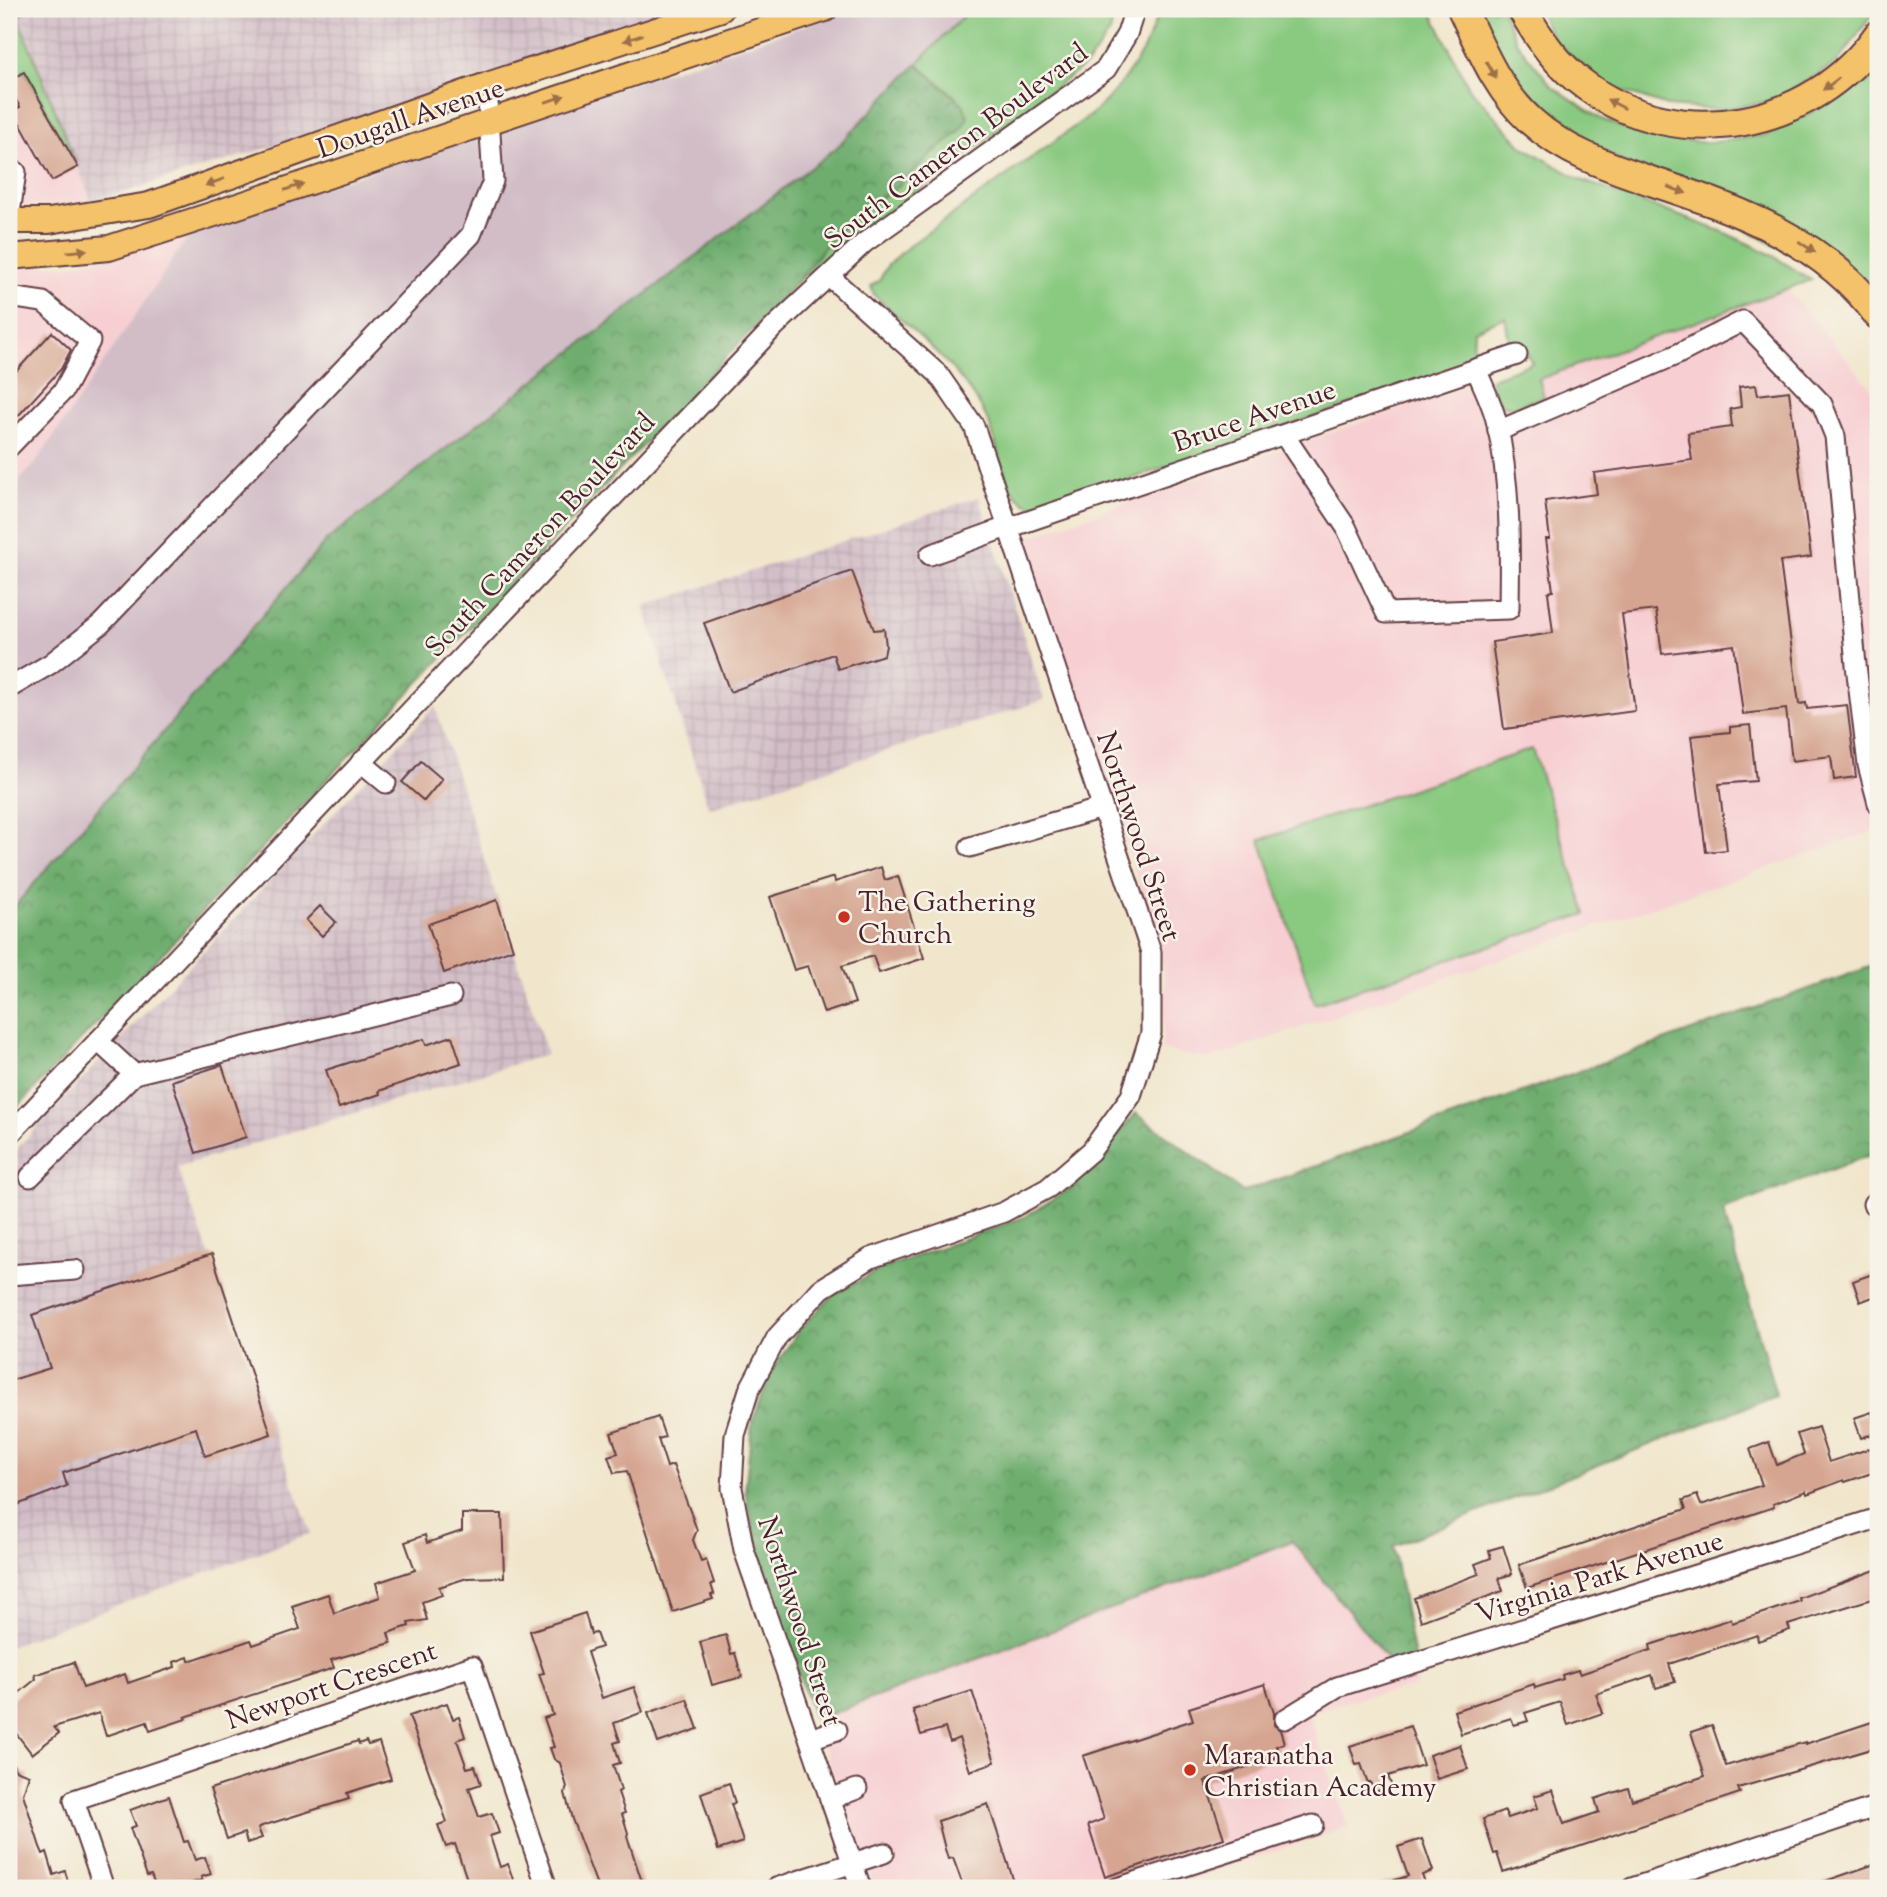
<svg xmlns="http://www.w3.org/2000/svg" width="1887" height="1897" font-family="'Sorts Mill Goudy',serif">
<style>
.built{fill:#f7cfd3}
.industrial{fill:url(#industrial-grid)}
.railway{fill:#d2bdc7}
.green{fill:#89c980;stroke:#6a7456;stroke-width:2}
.forest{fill:url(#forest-crowns);stroke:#5c664c;stroke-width:2}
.building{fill:#d5a591}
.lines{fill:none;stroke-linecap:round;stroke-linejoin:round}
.minor-casing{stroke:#633d43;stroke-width:23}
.major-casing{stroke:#633d43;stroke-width:28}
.highway-casing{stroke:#633d43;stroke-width:32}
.minor{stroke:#fff;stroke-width:19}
.major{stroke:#f3c26a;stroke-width:24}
.highway{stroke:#f3c26a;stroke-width:28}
.oneway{fill:#9e704a}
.poi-dot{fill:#c8321e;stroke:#f7f3e8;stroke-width:2.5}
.labels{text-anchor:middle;stroke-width:5;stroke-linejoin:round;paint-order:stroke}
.street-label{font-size:28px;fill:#4a1f2b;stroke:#f7f3e8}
.poi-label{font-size:28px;fill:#4a1f2b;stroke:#f7f3e8;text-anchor:start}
</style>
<defs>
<pattern id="industrial-grid" width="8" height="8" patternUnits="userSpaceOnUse" patternTransform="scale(1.75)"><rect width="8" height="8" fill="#d2bdc7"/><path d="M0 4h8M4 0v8" fill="none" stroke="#b6a2ab"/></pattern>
<pattern id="forest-crowns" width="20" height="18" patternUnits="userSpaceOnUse" patternTransform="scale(1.75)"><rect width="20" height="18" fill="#6ead6e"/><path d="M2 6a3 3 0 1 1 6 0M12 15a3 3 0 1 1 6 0" fill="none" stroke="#5c8c5b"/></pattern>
</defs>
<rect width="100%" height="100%" fill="#f7f3e8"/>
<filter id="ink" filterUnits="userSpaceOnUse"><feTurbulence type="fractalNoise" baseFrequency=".0143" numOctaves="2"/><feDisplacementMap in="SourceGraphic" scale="14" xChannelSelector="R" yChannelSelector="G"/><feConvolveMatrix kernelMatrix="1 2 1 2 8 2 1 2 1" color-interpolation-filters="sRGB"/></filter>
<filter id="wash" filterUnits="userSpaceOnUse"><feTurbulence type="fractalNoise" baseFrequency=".00686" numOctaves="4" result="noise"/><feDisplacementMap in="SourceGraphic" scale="28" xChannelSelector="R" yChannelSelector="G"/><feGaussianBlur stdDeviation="1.57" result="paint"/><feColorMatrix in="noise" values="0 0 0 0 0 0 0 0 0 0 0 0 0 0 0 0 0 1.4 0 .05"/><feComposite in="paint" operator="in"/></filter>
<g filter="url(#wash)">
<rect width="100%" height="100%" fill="#f1e6cc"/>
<!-- built -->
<g class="built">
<polygon points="9,9 27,9 18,18 91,200 55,205 9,206"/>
<polygon points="192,231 35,464 9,491 9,267 75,264 134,251"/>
<polygon points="1777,278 1875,392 1878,403 1878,830 1209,1059 1162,1050 1166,982 1155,931 1025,538"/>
<polygon points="1292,1541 1395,1669 1415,1663 1417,1686 1355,1699 1308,1713 1348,1827 1163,1888 874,1888 815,1720"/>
</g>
<!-- industrial -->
<g class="industrial">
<polygon points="27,9 688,9 300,138 124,192 91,200 18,18"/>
<polygon points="979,497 1044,700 709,808 644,606"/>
<polygon points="435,706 547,1054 177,1167 311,1533 9,1646 9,1157"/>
</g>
<!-- railway -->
<polygon class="railway" points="854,9 970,9 836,148 327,540 9,913 9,491 35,464 192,231"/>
<!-- green -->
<g class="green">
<polygon points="9,9 27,9 18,18 78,167 25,72 15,77 9,62 9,50 16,47 9,26"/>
<polygon points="970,9 1115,9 1110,32 1088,63 798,281 833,236 864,208 896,188 933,153 959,132 963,104 917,64"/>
<path d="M1159,9H1430L1469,88L1522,146L1581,180L1721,231L1770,254L1811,280L1539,379L1544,397L1512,407L1501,405L1490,386L1492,378L1532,363L1523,344L1510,347L1505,317L1474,330L1473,356L1455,369L1048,507C1003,512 1002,454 989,423C966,371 914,333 874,295L871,286L879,281L888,265L909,246L1096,111C1126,81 1148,50 1159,9Z"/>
<polygon points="1469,9 1502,9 1517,43 1552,86 1601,119 1644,136 1709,143 1766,135 1828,104 1870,64 1878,52 1878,302 1620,160 1565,132 1529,104 1485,39"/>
<polygon points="1537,9 1876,9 1838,62 1774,100 1721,110 1667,106 1607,86 1555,42"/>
<polygon points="1532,749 1586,914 1315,1004 1260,840"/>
</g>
<!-- forest -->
<g class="forest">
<polygon points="917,64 963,104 968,117 959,132 933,153 896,188 864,208 833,236 798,281 9,1116 9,913 327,540 836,148"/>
<polygon points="1878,964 1878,1152 1723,1210 1776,1395 1393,1546 1415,1663 1395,1669 1292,1541 815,1720 762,1571 745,1491 752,1423 771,1372 799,1330 834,1294 881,1269 1024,1217 1074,1186 1136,1113 1243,1192"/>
</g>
<g id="blocks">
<!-- building -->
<g class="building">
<polygon points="24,72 78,167 52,181 13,111 20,107 9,87 9,81"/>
<polygon points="52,332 71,350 61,369 18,416 9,407 9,379"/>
<polygon points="1756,385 1758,395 1789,391 1811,557 1780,561 1799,704 1806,703 1807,709 1847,705 1856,777 1834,780 1831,756 1792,761 1786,709 1743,714 1734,645 1662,654 1656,610 1622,614 1635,711 1504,729 1492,642 1553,633 1548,592 1553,591 1546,539 1550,539 1545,501 1597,494 1594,473 1692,460 1688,433 1732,427 1730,409 1741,407 1739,387"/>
<polygon points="852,571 874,630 884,629 886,646 884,655 838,669 833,654 730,692 704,623"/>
<polygon points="1750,725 1756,781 1719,784 1727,850 1706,852 1691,736 1730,732 1730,727"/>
<polygon points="421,761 442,779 424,801 402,782"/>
<polygon points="881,867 885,880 898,876 924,958 879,973 873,956 842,966 855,1003 824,1013 808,966 794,970 770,897 834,877 835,882"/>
<polygon points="497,900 513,949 444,973 428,924"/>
<polygon points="320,906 336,922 322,936 306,920"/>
<polygon points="452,1036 461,1063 379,1091 380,1094 339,1108 326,1070 424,1039 426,1045"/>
<polygon points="222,1065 246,1137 196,1153 172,1081"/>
<polygon points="212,1254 271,1434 205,1456 196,1428 63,1473 67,1486 9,1508 9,1381 50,1368 32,1315"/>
<polygon points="1878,1272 1878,1295 1860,1302 1853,1281"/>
<polygon points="1872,1412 1878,1432 1861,1438 1854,1418"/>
<polygon points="658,1417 665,1437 658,1439 667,1467 673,1465 697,1530 693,1540 701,1561 706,1559 714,1583 711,1584 714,1594 711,1595 713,1599 673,1612 627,1471 614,1473 608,1456 618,1453 611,1433"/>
<polygon points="1818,1427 1829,1462 1871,1448 1878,1471 1845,1482 1844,1480 1807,1494 1806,1491 1773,1504 1774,1507 1527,1588 1519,1565 1686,1509 1683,1500 1697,1495 1701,1505 1762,1485 1750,1449 1769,1442 1777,1465 1804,1454 1797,1434"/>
<polygon points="462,1514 502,1514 504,1577 467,1578 439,1587 442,1595 422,1602 427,1620 408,1623 409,1626 388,1633 391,1643 331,1660 334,1668 185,1717 186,1719 150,1731 147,1722 106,1736 99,1713 54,1727 59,1733 32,1754 9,1724 9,1701 36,1679 35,1675 74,1662 83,1688 125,1674 128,1683 175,1667 174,1662 188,1657 189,1661 251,1640 253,1645 300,1629 292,1606 328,1594 334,1613 380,1597 376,1583 415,1570 405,1542 425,1535 427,1543 462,1531"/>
<polygon points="1503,1546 1512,1574 1499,1578 1503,1591 1421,1621 1414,1598 1479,1574 1475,1564 1491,1558 1489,1550"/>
<polygon points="1878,1569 1878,1597 1788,1625 1790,1630 1758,1641 1757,1635 1669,1664 1675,1682 1656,1688 1652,1675 1596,1694 1603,1713 1568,1725 1560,1702 1525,1713 1528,1721 1514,1725 1511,1718 1461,1734 1454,1711 1457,1710 1534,1684 1535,1688 1563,1679 1562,1675 1578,1670 1580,1674 1589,1671 1651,1650 1650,1645 1731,1619 1732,1623 1800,1601 1799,1598"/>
<polygon points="585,1613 591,1634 596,1633 601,1647 587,1652 602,1698 634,1687 643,1712 614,1723 620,1741 614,1743 620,1763 613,1765 621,1790 618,1792 625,1813 622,1814 628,1833 627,1836 644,1888 598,1888 572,1819 565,1793 567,1787 560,1763 554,1759 550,1748 554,1747 544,1718 553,1715 539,1674 544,1673 530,1631"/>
<polygon points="726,1635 731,1654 735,1653 742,1677 712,1685 700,1642"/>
<polygon points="1265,1684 1274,1713 1274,1725 1280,1730 1284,1743 1276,1746 1280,1756 1205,1781 1224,1838 1105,1877 1088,1825 1104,1819 1083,1756 1193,1720 1189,1708"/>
<polygon points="972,1691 995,1762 970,1771 959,1738 950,1742 945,1728 921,1735 913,1710"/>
<polygon points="687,1699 698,1729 658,1743 648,1713"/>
<polygon points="447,1703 453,1719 459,1717 465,1737 457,1740 467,1768 475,1766 481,1784 469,1788 479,1817 492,1813 499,1833 490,1836 500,1867 508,1864 514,1883 499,1888 470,1888 455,1844 446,1847 438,1825 447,1822 409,1716"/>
<polygon points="1878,1720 1878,1747 1738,1788 1740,1793 1503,1872 1497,1853 1494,1854 1483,1819 1505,1811 1508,1818 1538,1808 1534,1796 1553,1790 1564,1824 1599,1812 1595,1799 1628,1788 1632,1800 1705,1776 1691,1732 1712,1725 1726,1766 1805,1742 1805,1744"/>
<polygon points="1410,1726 1423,1765 1388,1776 1392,1787 1374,1792 1370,1782 1368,1783 1361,1764 1356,1765 1350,1746"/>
<polygon points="358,1741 359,1744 366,1741 368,1745 379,1742 391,1779 347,1793 349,1799 262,1826 258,1828 262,1838 247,1843 244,1833 227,1839 210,1789"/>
<polygon points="1460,1745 1468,1769 1437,1779 1429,1755"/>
<polygon points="9,1760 12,1760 15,1770 29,1775 23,1794 40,1847 43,1854 47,1852 54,1875 65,1871 70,1888 9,1888"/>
<polygon points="729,1783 735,1803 731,1804 743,1842 718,1850 701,1793"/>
<polygon points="169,1796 184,1842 188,1841 195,1860 205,1857 211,1874 201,1877 202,1880 176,1888 156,1888 151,1875 147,1876 130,1828 136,1826 130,1810"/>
<polygon points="988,1804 1016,1888 964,1888 953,1858 948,1859 945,1849 938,1821"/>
<polygon points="1422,1839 1433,1871 1422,1875 1427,1888 1380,1888 1379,1885 1408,1876 1398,1847"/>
<polygon points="1878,1863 1878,1888 1811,1888 1811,1886"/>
</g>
</g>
</g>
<g filter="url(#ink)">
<use href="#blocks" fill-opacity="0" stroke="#633d43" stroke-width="2"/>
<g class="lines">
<!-- minor casing -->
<g class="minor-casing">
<g id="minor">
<polyline points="9,220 16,172"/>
<polyline points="829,276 938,374 974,426 1151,952 1151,1033 1131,1096 1091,1151 1048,1188 1004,1212 871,1258 821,1289 777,1337 749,1390 735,1435 732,1488 744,1550 861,1888"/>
<polyline points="9,297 43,302 90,341 64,390 9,447"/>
<polyline points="1498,431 1676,355 1743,321 1822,404 1835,436 1856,665 1868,765 1878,803"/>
<path d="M1284,435L1346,527L1386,613L1509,609C1510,546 1511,482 1496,420C1492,403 1483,386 1476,369"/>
<polyline points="1008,528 1517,355"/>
<polyline points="930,555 1007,527"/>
<polyline points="9,688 50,664 101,624 471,235 493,181 487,85"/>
<polyline points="361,762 386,783"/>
<polyline points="970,847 1102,808"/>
<polyline points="98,1041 134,1074 451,996"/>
<polyline points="9,1135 775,326 864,243 1106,69 1127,34 1135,9"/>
<polyline points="30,1177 134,1074"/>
<polyline points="1873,1204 1878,1200"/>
<polyline points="9,1275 75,1270"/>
<polyline points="1285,1719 1337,1687 1878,1518"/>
<polyline points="810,1739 837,1730"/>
<polyline points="830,1799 857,1789"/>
<polyline points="104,1888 74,1800 472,1666 547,1888"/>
<polyline points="776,1888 884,1853"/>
<polyline points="1117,1888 1313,1825"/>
<polyline points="1632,1888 1878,1806"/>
</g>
</g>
<!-- major casing -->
<g class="major-casing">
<g id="major">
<polyline points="9,221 49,221 149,205 487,85 721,9"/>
<polyline points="9,257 109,248 214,214 825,9"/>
</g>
</g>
<!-- highway casing -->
<g class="highway-casing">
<g id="highway">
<path d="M1462,9C1481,49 1497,90 1531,121C1566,153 1610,167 1654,182C1738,210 1824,240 1878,315"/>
<path d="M1522,9C1539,39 1558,66 1586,86C1680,155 1813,128 1878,35"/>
</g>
</g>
<!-- minor -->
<use href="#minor" class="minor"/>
<!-- major -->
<use href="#major" class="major"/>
<!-- highway -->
<use href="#highway" class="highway"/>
</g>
<!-- one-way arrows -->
<defs><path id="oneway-solid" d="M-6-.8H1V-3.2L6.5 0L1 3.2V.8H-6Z" transform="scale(1.75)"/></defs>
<g class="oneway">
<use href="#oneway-solid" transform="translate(633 38) rotate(162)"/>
<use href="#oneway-solid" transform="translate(1491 70) rotate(61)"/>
<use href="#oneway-solid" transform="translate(1831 84) rotate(143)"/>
<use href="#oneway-solid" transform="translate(555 99) rotate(-19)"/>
<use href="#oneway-solid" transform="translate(1616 104) rotate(-153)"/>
<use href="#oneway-solid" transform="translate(215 182) rotate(160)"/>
<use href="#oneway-solid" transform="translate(294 187) rotate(-19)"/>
<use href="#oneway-solid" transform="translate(1677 190) rotate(19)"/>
<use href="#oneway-solid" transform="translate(1807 247) rotate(34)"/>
<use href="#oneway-solid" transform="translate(77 251) rotate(-6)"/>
</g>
</g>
<!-- markers -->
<g class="poi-dot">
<circle cx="844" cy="917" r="7"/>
<circle cx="1190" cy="1770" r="7"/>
</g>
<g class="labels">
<!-- street labels -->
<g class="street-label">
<text transform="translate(410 117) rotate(-19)" y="10">Dougall Avenue</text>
<text transform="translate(955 145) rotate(-37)" y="10">South Cameron Boulevard</text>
<text transform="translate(1254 415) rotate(-19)" y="10">Bruce Avenue</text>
<text transform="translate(539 534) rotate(-47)" y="10">South Cameron Boulevard</text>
<text transform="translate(1140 836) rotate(72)" y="10">Northwood Street</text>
<text transform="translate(1599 1576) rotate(-17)" y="10">Virginia Park Avenue</text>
<text transform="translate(801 1621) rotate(72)" y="10">Northwood Street</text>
<text transform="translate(331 1684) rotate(-19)" y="10">Newport Crescent</text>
</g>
<!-- poi labels -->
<g class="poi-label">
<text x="858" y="911">The Gathering<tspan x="858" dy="32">Church</tspan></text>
<text x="1204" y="1764">Maranatha<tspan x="1204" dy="32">Christian Academy</tspan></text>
</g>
</g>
<!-- margin -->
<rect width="1887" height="1897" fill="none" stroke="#f7f3e8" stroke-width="35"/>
</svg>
